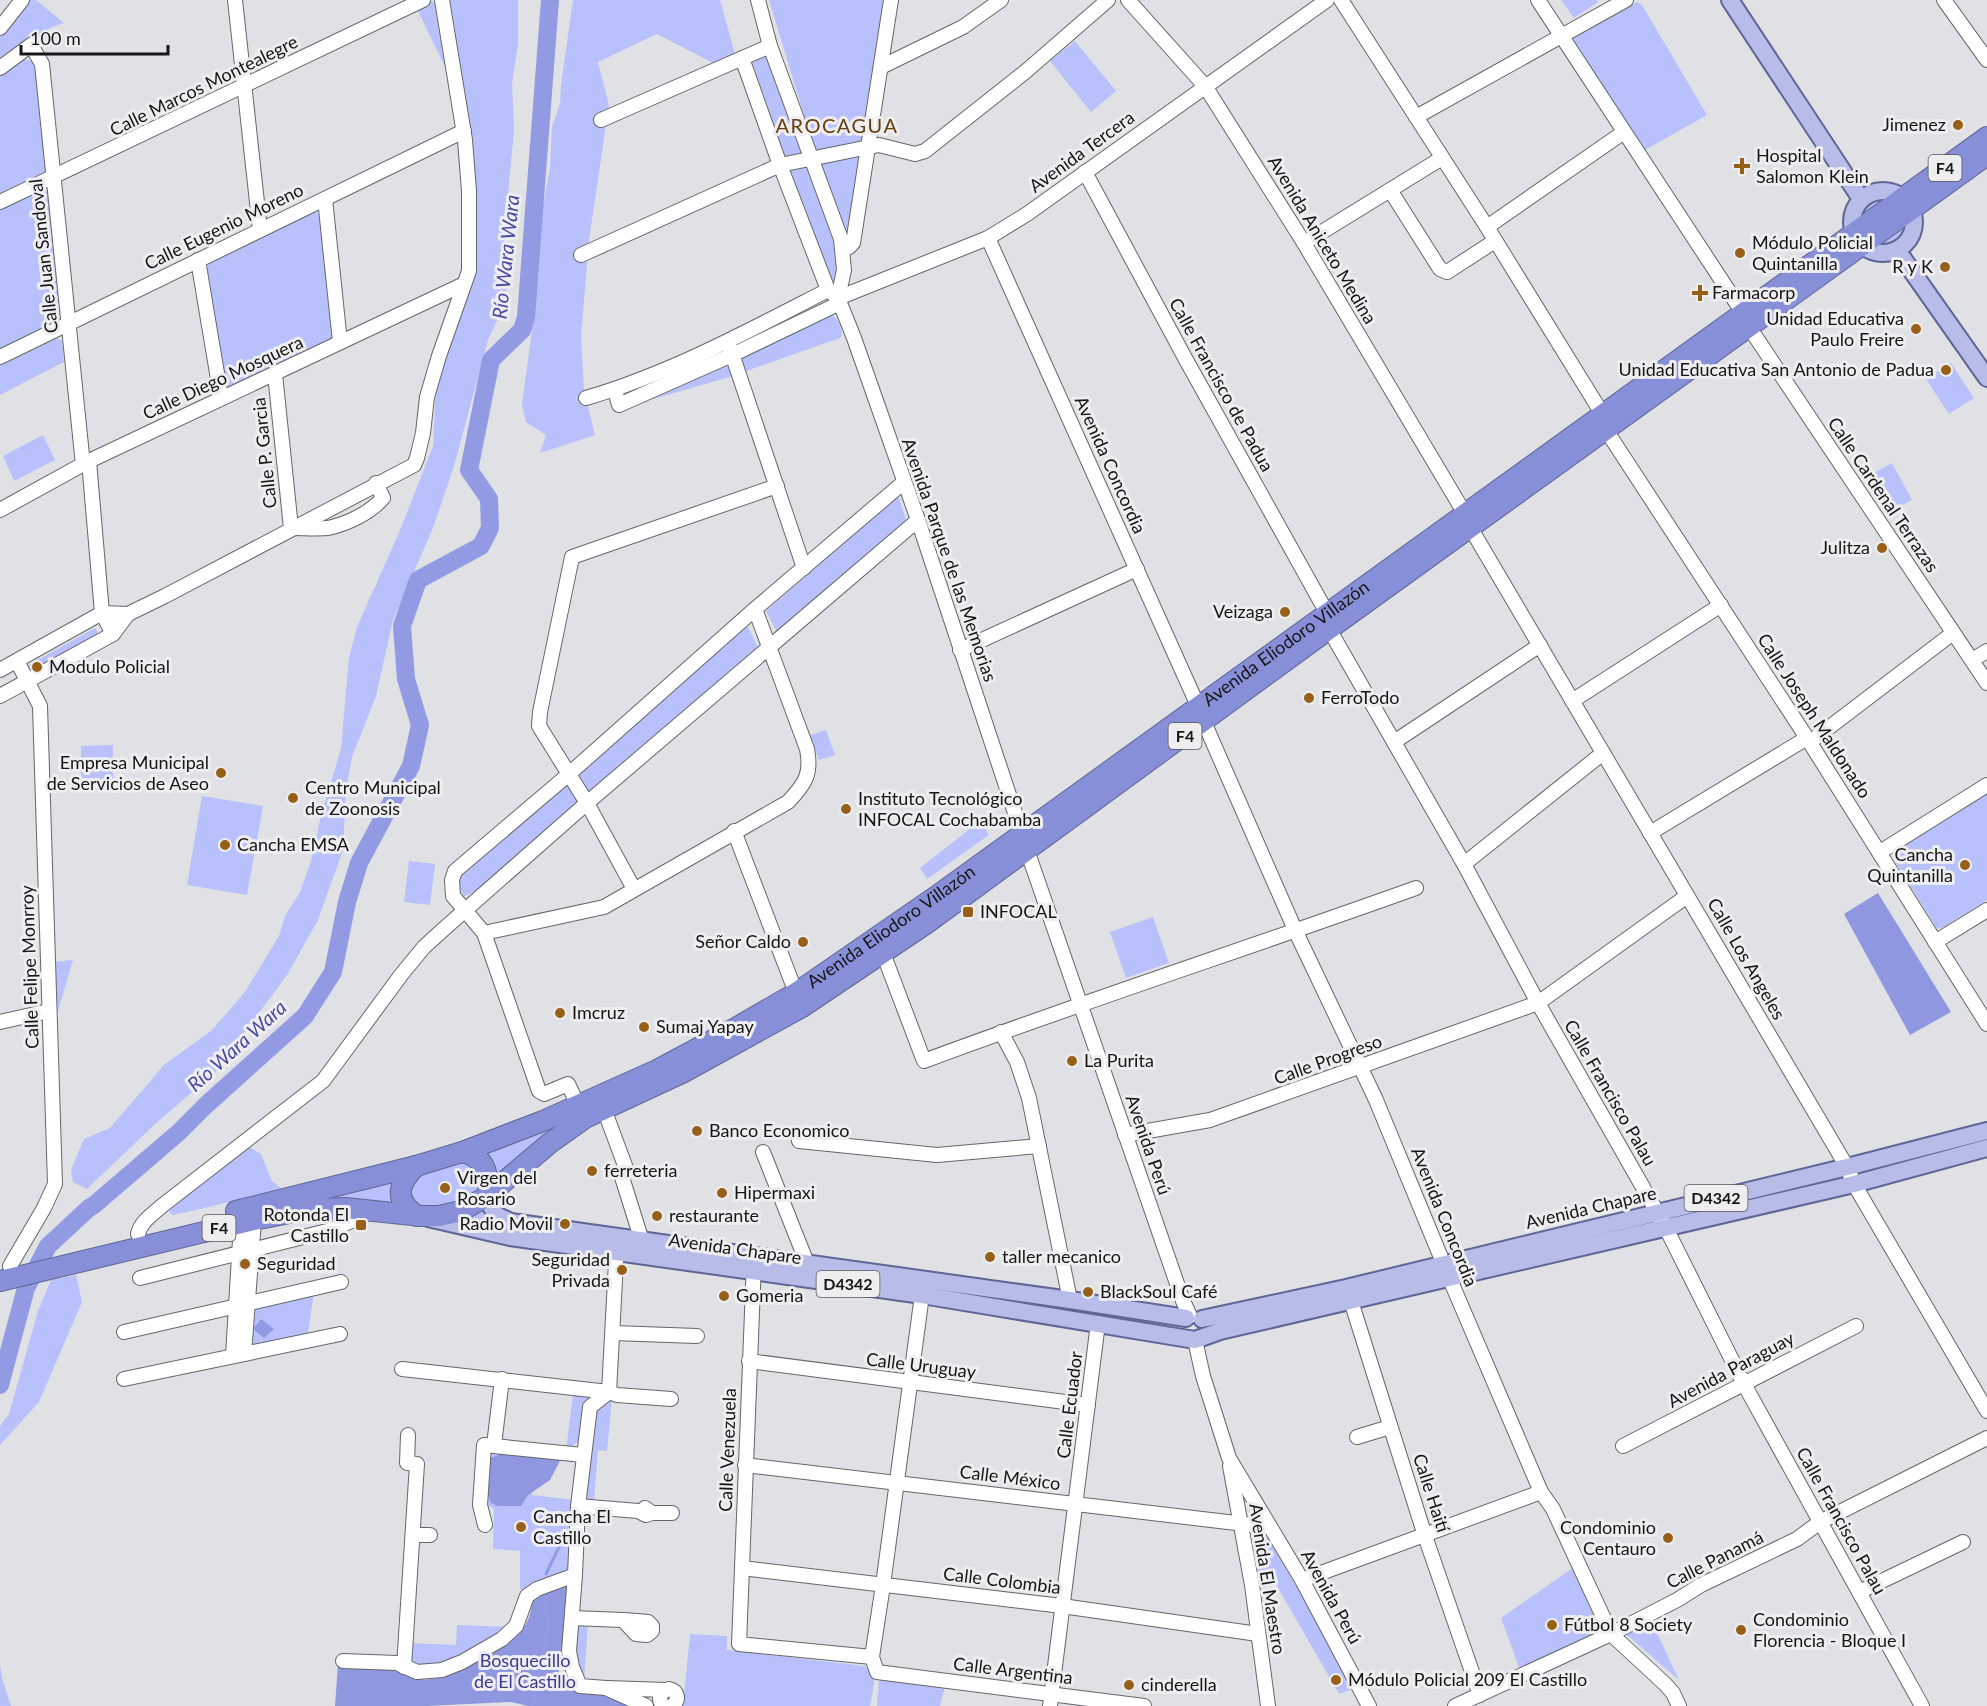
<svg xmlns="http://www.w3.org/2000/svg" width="1987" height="1706" font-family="Lato,sans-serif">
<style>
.green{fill:#b8c1fc}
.forest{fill:#8e97df}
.water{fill:#919ae3}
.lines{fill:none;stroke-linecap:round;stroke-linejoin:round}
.stream{stroke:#919ae3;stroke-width:3}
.river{stroke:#919ae3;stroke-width:18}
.minor-casing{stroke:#656669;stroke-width:16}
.major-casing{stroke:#5f6595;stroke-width:20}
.highway-casing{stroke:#5f6595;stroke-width:22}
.minor{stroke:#fff;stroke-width:14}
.major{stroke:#b7bce8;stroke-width:16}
.highway{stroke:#878fd9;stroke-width:20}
.poi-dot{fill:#966018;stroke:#eeeef1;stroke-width:2}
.labels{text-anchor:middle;stroke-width:6;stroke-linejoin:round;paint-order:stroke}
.shield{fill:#eeeef1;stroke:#575758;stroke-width:1.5}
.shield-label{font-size:16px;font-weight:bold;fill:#161617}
.street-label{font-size:18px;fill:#161617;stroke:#eeeef1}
.poi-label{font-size:18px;fill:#161617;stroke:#eeeef1;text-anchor:start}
.park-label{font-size:18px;fill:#3b3c91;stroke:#eeeef1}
.neighbourhood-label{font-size:20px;letter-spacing:1.5px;fill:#65400f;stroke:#eeeef1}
.water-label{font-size:20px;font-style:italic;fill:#484ca2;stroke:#eeeef1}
</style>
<rect width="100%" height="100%" fill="#e0e1e4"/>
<!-- green -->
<g class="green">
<polygon points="27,0 36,0 64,23 50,28 0,62 0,35"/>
<polygon points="447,0 518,0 518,44 512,84 514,130 504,238 507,299 488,340 454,466 433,528 393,620 376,696 352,757 346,790 343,850 318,920 287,975 216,1071 153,1126 87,1189 73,1182 71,1170 84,1139 110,1128 164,1065 212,1030 245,992 279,936 285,916 300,892 311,861 320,820 341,748 349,658 357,627 401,528 433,446 436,389 458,312 476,271 476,229 471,131"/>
<polygon points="573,0 720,0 735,54 713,63 657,34 598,62 609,105 589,240 581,337 584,391 595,435 540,453 546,435 526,422 522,404 535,308 532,264 550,168 552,127 560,103 561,85"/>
<polygon points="769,0 885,0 864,140 815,151"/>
<polygon points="1561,0 1597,0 1598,2 1574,18"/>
<polygon points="432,1 438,6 448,73 417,9"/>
<polygon points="1637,2 1642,5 1707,115 1645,150 1571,39"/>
<polygon points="1075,41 1116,91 1091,112 1050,61"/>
<polygon points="770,53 804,153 785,157 752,61"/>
<polygon points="23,59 31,61 38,70 48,172 0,198 0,73"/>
<polygon points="861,155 846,249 818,165"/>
<polygon points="808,167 843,271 841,279 831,283 789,171"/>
<polygon points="41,189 44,189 49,192 64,315 60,322 0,351 0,206"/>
<path d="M1883,194L1892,196L1857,220C1859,204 1867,196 1883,194Z"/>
<polygon points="310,212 316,212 321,216 333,335 330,340 229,388 225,385 206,272 209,261"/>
<path d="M1909,219C1905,238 1894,248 1874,244Z"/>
<path d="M827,313C838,316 840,324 842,335L840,338L746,371L740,358Z"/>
<polygon points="54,336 62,341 64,362 0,395 0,363"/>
<polygon points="1951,363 1974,398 1949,414 1926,379"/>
<polygon points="729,364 733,376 639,403"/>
<polygon points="43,435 55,460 14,481 3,456"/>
<polygon points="1892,463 1912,500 1885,514 1866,477"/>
<polygon points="898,496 907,522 777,632 766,611"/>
<polygon points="746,623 758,647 589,795 578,778 579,770"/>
<polygon points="93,629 96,629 99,635 32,675 27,666"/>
<polygon points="826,730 835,755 819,760 810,735"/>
<polygon points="113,745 113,790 81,790 81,746"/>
<path d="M567,785L580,802C563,817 479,895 464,896L457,884L458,878Z"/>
<polygon points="1987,793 1987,900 1944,927 1937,929 1893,858 1895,851"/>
<polygon points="202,796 263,806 247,895 187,885"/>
<polygon points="980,821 989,835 927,879 920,868"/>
<polygon points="409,861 435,864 430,905 404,902"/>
<polygon points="1153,917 1169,963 1126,978 1110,932"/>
<polygon points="73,960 58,1011 53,962"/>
<polygon points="556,1122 558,1126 494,1183 483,1153"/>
<polygon points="246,1145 261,1154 272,1181 283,1190 173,1215 169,1212 171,1207"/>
<path d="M460,1160L477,1164L479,1188C462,1207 438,1208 414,1208L407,1182L411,1178Z"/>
<polygon points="397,1177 396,1205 280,1207"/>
<polygon points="486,1205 497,1223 497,1227 452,1220"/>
<polygon points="763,1262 1165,1321 1165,1325 762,1266"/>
<polygon points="76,1275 82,1302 39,1402 0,1445 0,1426 9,1414 38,1311 51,1280"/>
<polygon points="314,1291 308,1335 251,1347 251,1308"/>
<polygon points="573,1394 594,1397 580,1440 566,1451"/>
<polygon points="612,1399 607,1451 598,1450 594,1500 589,1500 585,1496 593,1416 603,1402"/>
<polygon points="490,1452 535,1453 532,1495 574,1500 569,1572 520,1590 520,1551 493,1549 494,1508 487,1505 483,1495"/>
<polygon points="1249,1530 1264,1531 1354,1686 1353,1689 1339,1694 1273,1579 1261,1582"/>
<polygon points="1574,1567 1604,1631 1520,1670 1501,1618"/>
<polygon points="1651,1620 1679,1680 1626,1634"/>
<polygon points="588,1622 584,1681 576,1667 573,1625"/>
<path d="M457,1625L510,1627C500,1635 490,1644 479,1650C464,1659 424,1676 409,1661V1643L456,1645Z"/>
<polygon points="690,1634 727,1636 727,1650 865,1666 875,1678 870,1706 683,1706"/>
<polygon points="0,1664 2,1678 11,1706 0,1706"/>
<polygon points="879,1680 945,1686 940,1706 877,1706"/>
</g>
<!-- forest -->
<g class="forest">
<polygon points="1878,893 1951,1012 1910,1035 1844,914"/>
<polygon points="501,1452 562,1457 550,1480 528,1495 521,1506 498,1506 491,1503 486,1489 489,1458 499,1455"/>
<path d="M569,1584L558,1678L569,1690L609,1696L633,1706H528L511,1702L426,1706H335L338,1664C351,1664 383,1662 394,1666C402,1670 409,1677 418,1679C446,1685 512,1647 526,1624C530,1616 531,1611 532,1602L538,1597Z"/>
</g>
<!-- water -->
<polygon class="water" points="261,1319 274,1329 264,1338 253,1329"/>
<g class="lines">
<!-- stream -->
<g class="stream">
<polyline points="546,1574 560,1545"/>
<polyline points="533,1706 548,1623 544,1598"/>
</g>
<!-- river -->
<polyline class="river" points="0,1385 26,1288 48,1246 89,1208 94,1205 178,1133 205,1106 305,1016 333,972 347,902 359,863 411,766 420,725 406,679 402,626 418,580 481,546 490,528 489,499 469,470 491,360 522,330 526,317 550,0"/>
<!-- minor casing -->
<g class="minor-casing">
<g id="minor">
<polyline points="235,0 260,230"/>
<polyline points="758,0 770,46 841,239 844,270 838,298"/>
<polyline points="1128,0 1205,86 1304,243 1465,514"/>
<polyline points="1341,0 1487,227 1603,415"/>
<polyline points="1538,0 1743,313"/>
<polyline points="1944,0 1987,60"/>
<polyline points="0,28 22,0"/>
<polyline points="742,58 780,165 828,290 838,298 854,338 918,520 1022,834"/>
<polyline points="881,67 963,27 1001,0"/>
<polyline points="0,68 31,45 42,64 83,465"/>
<polyline points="1416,117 1626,0"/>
<polyline points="601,120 770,46"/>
<polyline points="1085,172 1185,358 1327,613"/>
<polyline points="1390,190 1440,269 1447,272 1495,241"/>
<polyline points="325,199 340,342"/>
<polyline points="0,202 423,0"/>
<polyline points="1487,227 1624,132"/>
<polyline points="988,238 1198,706"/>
<polyline points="1304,243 1442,158"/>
<polyline points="843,249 849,247 853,243 891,0"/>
<polyline points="581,255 780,165 879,145 915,154 925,151 1025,72 1108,0"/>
<polyline points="198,260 221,397"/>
<polyline points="838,298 988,238 1027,214 1327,0"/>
<polyline points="1749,327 1987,683"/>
<polyline points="730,348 804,568"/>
<polyline points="0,357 464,131"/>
<polyline points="275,374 291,528"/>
<polyline points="615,390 619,405 732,355 840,303"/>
<path d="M586,398C671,373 750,330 828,290"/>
<polyline points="1606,430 1807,738 1987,1024"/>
<polyline points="89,461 102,613 113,634"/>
<polyline points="0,510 89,461 464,284"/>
<polyline points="1470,527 1847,1167 1854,1184 1987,1411"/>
<path d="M293,528C304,528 317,529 328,528C347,524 370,513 383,498L376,483"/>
<polyline points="1329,629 1464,864 1538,1003 1665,1226 1744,1384 1922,1706"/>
<polyline points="960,650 1137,569"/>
<polyline points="1972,660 1987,651"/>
<polyline points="0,670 102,613 128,614 165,596 414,465 417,458 423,433 427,397 439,356 469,271 469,191 465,140 442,0"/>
<polyline points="0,696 113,634 128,614"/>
<polyline points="1572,701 1721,605"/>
<polyline points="1204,722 1296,932 1376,1100 1449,1277 1541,1492 1553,1509 1611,1634 1665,1684 1673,1693 1679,1706"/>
<polyline points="1394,742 1540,645"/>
<polyline points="1810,742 1953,633"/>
<polyline points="734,831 796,993"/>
<polyline points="1650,833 1807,738"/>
<polyline points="1027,850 1183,1301 1190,1316"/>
<polyline points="1880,852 1987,785"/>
<polyline points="1464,864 1603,753"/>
<polyline points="634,889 587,803 539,726 540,712 572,557 777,486"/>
<path d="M484,933L604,907L788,802C805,784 812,774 807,749L755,609"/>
<polyline points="1935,942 1987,910"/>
<path d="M883,953L924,1061C1087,1000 1252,947 1416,888"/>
<polyline points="0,1022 49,1011"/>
<polyline points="1001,1032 1017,1062 1029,1098 1070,1300"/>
<polyline points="578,1105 568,1084 544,1094 539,1091 484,933 453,896 452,880 455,871 569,774 755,609 904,482"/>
<polyline points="604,1109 627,1171 621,1174 642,1241"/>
<polyline points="1125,1135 1210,1120 1538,1003 1687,896"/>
<polyline points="799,1141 937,1155 1039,1146"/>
<polyline points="763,1152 807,1263"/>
<path d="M138,1234C141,1221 153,1214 163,1205L323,1081L401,975L424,947L446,927L587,803L918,520"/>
<polyline points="754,1261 739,1644 872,1657"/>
<polyline points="10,1266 44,1208 55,1184 40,706 17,661"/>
<polyline points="140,1278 331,1230 371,1212"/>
<polyline points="922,1295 883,1585 872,1657 877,1672 1144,1706"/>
<polyline points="1351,1301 1425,1536 1480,1695"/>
<polyline points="124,1332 341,1282"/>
<polyline points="613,1333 697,1336"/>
<polyline points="1195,1340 1203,1376 1229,1458 1302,1580 1369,1706"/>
<polyline points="244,1354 254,1220"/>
<polyline points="233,1356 241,1223"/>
<polyline points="749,1361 1088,1405"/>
<polyline points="402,1369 609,1392 617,1395 671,1399"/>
<polyline points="124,1379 340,1334"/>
<polyline points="1357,1437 1390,1427"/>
<polyline points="494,1445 502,1379"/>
<polyline points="1623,1446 1856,1326"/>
<polyline points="745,1465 1270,1527"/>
<polyline points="1230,1466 1252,1585 1268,1706"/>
<polyline points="578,1506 638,1511 646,1515 652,1513"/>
<polyline points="645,1508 652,1513 672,1513"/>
<polyline points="485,1525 480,1505 484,1445 583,1455"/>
<polyline points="413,1535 430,1535"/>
<polyline points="742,1568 1062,1606 1258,1634"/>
<polyline points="1302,1580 1541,1492"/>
<polyline points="1859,1592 1963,1542"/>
<polyline points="572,1618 623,1620"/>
<polyline points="632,1629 633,1624 637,1621 648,1622 652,1626 652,1631 647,1635 636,1634 623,1620 637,1621"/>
<polyline points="343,1661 397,1663 417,1672 442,1670 462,1662 502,1639 516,1626 527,1596 537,1589 575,1575"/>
<polyline points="404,1667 417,1464 407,1463 408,1435"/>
<polyline points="606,1688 580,1686 572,1667 569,1651 575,1575 578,1506 590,1407 609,1392 617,1243"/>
<polyline points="646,1706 606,1688 666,1690"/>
<path d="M664,1706C657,1700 660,1691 669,1689C678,1691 680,1700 672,1706"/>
<polyline points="1050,1706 1098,1323"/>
<polyline points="1455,1706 1611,1634 1677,1600 1701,1585 1797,1539 1820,1522 1987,1438"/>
</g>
</g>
<!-- major casing -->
<g class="major-casing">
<g id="major">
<polyline points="1730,0 1861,199"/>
<circle cx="1883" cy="222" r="31"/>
<polyline points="1897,250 1987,378"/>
<polyline points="486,1197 496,1215 511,1222 1070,1300 1186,1318"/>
<polyline points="428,1218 510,1237 922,1295 1195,1340 1220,1331 1854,1184 1987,1148"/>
<polyline points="1202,1319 1346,1288 1847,1167 1987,1131"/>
</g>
</g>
<!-- highway casing -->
<g class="highway-casing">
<g id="highway">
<path d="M462,1152C487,1158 487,1172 489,1194"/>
<path d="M416,1166C398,1184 393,1199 417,1216"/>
<path id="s1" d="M236,1211L416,1166L462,1152L543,1121L657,1070L732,1030L796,993L938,895L1987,137"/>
<polyline points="0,1281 254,1220 309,1209 345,1208 422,1216 439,1216 461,1211 486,1197 550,1143 585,1118 682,1073 802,1007 927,923 1329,629 1987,155"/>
</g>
</g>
<!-- minor -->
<use href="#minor" class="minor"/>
<!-- major -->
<use href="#major" class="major"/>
<!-- highway -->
<use href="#highway" class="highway"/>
</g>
<!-- markers -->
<g class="poi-dot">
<circle cx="1958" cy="125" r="6"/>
<path d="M1739 157h6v6h6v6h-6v6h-6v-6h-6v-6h6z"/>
<circle cx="1740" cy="253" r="6"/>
<circle cx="1945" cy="267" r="6"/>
<path d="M1697 284h6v6h6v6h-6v6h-6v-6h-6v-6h6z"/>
<circle cx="1916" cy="329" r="6"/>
<circle cx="1946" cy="370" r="6"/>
<circle cx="1882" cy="548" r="6"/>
<circle cx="1285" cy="612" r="6"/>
<circle cx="37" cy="667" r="6"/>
<circle cx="1309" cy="698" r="6"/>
<circle cx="221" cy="773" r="6"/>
<circle cx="293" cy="798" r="6"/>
<circle cx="846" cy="809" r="6"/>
<circle cx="225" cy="845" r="6"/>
<circle cx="1965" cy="865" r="6"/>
<rect x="962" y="906" width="12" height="12" rx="3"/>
<circle cx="803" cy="942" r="6"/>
<circle cx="560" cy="1013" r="6"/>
<circle cx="644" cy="1027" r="6"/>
<circle cx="1072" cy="1061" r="6"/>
<circle cx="697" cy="1131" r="6"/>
<circle cx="592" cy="1171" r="6"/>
<circle cx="445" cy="1188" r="6"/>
<circle cx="722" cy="1193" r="6"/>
<circle cx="657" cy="1216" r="6"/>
<circle cx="565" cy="1224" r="6"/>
<rect x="355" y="1219" width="12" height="12" rx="3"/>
<circle cx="990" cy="1257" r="6"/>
<circle cx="245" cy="1264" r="6"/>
<circle cx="622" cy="1270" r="6"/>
<circle cx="1088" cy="1292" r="6"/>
<circle cx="724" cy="1296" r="6"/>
<circle cx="521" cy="1527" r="6"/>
<circle cx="1668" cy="1538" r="6"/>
<circle cx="1552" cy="1625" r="6"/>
<circle cx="1741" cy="1630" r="6"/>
<circle cx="1336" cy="1680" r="6"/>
<circle cx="1129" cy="1685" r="6"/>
</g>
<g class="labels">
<!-- shield labels -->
<g class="shield">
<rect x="1928.5" y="155" width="33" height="26" rx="4.5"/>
<rect x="1168.5" y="723" width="33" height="26" rx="4.5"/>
<rect x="1684.5" y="1185" width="63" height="26" rx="4.5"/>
<rect x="202.5" y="1215" width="33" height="26" rx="4.5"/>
<rect x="816.5" y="1271" width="63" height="26" rx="4.5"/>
</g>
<g class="shield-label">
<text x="1945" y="174">F4</text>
<text x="1185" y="742">F4</text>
<text x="1716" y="1204">D4342</text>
<text x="219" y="1234">F4</text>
<text x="848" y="1290">D4342</text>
</g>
<!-- street labels -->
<g class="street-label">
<text transform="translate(204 86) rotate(-26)" y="6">Calle Marcos Montealegre</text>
<text transform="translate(1082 152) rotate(-36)" y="6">Avenida Tercera</text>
<text transform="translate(224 227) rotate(-26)" y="6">Calle Eugenio Moreno</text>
<text transform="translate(1322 240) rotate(59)" y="6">Avenida Aniceto Medina</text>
<text transform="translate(44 256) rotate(-96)" y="6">Calle Juan Sandoval</text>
<text transform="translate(223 378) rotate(-25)" y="6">Calle Diego Mosquera</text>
<text transform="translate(1221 385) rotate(61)" y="6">Calle Francisco de Padua</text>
<text transform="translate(265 453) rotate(-96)" y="6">Calle P. Garcia</text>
<text transform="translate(1110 465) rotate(66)" y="6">Avenida Concordia</text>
<text transform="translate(1883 495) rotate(56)" y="6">Calle Cardenal Terrazas</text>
<text transform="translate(949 560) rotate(71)" y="6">Avenida Parque de las Memorias</text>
<text dy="6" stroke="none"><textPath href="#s1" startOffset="1206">Avenida Eliodoro Villazón</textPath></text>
<text transform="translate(1814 716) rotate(57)" y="6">Calle Joseph Maldonado</text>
<text dy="6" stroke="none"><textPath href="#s1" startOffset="720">Avenida Eliodoro Villazón</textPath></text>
<text transform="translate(1746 959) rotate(60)" y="6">Calle Los Angeles</text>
<text transform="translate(30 967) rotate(-92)" y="6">Calle Felipe Monrroy</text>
<text transform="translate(1328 1060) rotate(-20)" y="6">Calle Progreso</text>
<text transform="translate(1610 1093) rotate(60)" y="6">Calle Francisco Palau</text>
<text transform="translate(1148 1145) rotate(71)" y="6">Avenida Perú</text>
<text transform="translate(1591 1208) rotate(-13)" y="6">Avenida Chapare</text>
<text transform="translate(1444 1217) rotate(68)" y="6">Avenida Concordia</text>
<text transform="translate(735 1249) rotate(8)" y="6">Avenida Chapare</text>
<text transform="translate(921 1366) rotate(7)" y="6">Calle Uruguay</text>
<text transform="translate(1731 1370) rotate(-28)" y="6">Avenida Paraguay</text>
<text transform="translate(1070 1405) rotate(-83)" y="6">Calle Ecuador</text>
<text transform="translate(728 1450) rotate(-88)" y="6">Calle Venezuela</text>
<text transform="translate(1010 1478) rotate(7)" y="6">Calle México</text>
<text transform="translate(1431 1493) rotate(72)" y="6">Calle Haití</text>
<text transform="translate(1841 1521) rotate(61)" y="6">Calle Francisco Palau</text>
<text transform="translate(1715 1560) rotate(-27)" y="6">Calle Panamá</text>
<text transform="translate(1267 1579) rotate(81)" y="6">Avenida El Maestro</text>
<text transform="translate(1002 1581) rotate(7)" y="6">Calle Colombia</text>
<text transform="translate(1331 1597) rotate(61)" y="6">Avenida Perú</text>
<text transform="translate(1013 1671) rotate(7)" y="6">Calle Argentina</text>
</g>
<!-- poi labels -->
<g class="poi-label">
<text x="1946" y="131" text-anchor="end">Jimenez</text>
<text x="1756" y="162">Hospital<tspan x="1756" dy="21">Salomon Klein</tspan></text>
<text x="1752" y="249">Módulo Policial<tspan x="1752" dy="21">Quintanilla</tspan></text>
<text x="1933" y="273" text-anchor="end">R y K</text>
<text x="1712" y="299">Farmacorp</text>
<text x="1904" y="325" text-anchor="end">Unidad Educativa<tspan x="1904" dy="21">Paulo Freire</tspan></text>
<text x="1934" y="376" text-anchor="end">Unidad Educativa San Antonio de Padua</text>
<text x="1870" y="554" text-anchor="end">Julitza</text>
<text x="1273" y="618" text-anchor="end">Veizaga</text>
<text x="49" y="673">Modulo Policial</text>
<text x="1321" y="704">FerroTodo</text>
<text x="209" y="769" text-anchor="end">Empresa Municipal<tspan x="209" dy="21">de Servicios de Aseo</tspan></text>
<text x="305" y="794">Centro Municipal<tspan x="305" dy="21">de Zoonosis</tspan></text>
<text x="858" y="805">Instituto Tecnológico<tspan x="858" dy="21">INFOCAL Cochabamba</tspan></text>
<text x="237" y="851">Cancha EMSA</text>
<text x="1953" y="861" text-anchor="end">Cancha<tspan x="1953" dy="21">Quintanilla</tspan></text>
<text x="980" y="918">INFOCAL</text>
<text x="791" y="948" text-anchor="end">Señor Caldo</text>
<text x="572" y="1019">Imcruz</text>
<text x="656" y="1033">Sumaj Yapay</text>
<text x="1084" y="1067">La Purita</text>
<text x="709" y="1137">Banco Economico</text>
<text x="604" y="1177">ferreteria</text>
<text x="457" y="1184">Virgen del<tspan x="457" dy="21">Rosario</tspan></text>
<text x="734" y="1199">Hipermaxi</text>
<text x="349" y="1221" text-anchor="end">Rotonda El<tspan x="349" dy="21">Castillo</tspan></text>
<text x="669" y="1222">restaurante</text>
<text x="553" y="1230" text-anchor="end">Radio Movil</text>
<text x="1002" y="1263">taller mecanico</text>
<text x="610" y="1266" text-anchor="end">Seguridad<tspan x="610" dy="21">Privada</tspan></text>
<text x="257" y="1270">Seguridad</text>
<text x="1100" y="1298">BlackSoul Café</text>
<text x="736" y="1302">Gomeria</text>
<text x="533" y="1523">Cancha El<tspan x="533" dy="21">Castillo</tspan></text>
<text x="1656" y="1534" text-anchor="end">Condominio<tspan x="1656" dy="21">Centauro</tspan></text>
<text x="1753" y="1626">Condominio<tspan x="1753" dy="21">Florencia - Bloque I</tspan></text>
<text x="1564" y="1631">Fútbol 8 Society</text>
<text x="1348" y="1686">Módulo Policial 209 El Castillo</text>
<text x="1141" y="1691">cinderella</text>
</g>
<!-- park labels -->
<g class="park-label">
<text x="525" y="1667">Bosquecillo<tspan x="525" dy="21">de El Castillo</tspan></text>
</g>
<!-- neighbourhood labels -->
<g class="neighbourhood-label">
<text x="837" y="133">AROCAGUA</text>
</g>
<!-- water labels -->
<g class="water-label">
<text transform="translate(506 257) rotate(-84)" y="7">Río Wara Wara</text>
<text transform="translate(237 1046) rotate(-42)" y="7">Río Wara Wara</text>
</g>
</g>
<!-- scale -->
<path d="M21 45v9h147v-9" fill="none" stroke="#161617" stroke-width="3"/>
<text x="30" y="45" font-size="18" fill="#161617" stroke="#eeeef1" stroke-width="4.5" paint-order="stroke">100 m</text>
</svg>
